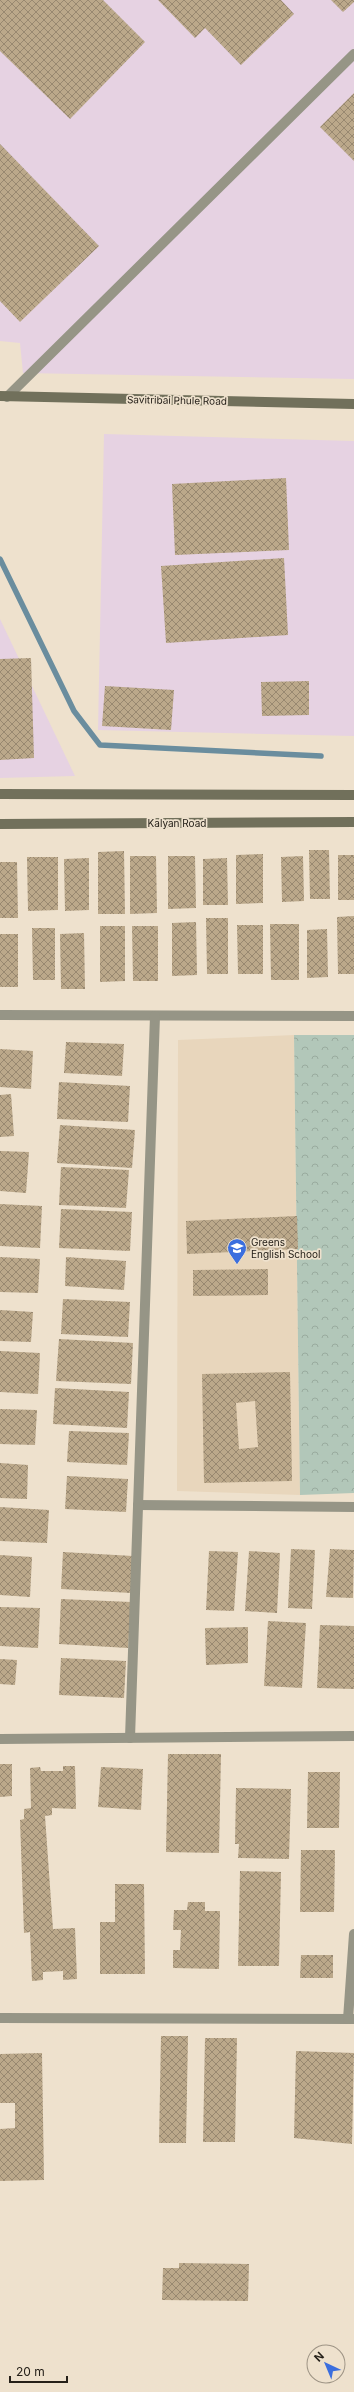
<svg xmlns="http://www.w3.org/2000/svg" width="354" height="2392" font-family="Inter,sans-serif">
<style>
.built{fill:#e8d6bc}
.industrial{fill:#e6d2e2}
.park{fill:url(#park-crowns)}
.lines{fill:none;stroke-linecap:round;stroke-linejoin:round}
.stream{stroke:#6a8d9e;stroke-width:5.5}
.building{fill:url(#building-cross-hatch);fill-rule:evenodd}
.street{stroke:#969586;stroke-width:10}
.secondary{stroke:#71705b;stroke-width:10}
.labels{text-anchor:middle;stroke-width:3.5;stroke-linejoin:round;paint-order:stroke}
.street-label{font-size:10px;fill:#252019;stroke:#eee1cd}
.poi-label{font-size:10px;fill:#252019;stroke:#eee1cd;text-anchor:start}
</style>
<defs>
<pattern id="park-crowns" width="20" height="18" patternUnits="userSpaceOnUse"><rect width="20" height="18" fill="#b2c7b9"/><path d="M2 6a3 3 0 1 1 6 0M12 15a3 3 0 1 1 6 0" fill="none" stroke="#99ab9e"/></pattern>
<pattern id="building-cross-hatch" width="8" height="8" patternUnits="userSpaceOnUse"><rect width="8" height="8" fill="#bba88a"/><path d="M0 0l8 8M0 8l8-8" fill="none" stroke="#988870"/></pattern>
</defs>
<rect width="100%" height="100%" fill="#eee1cd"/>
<!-- built -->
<polygon class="built" points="294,1035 300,1495 177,1491 178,1040"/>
<!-- industrial -->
<g class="industrial">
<polygon points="0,0 354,0 354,379 23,373 20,343 0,341"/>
<polygon points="104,434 354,441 354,736 98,730"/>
<polygon points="0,619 75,776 0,778"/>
</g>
<!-- park -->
<polygon class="park" points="294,1035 354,1035 354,1493 300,1495"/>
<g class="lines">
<!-- stream -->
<polyline class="stream" points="0,559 74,711 100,745 321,756"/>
</g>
<!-- building -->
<g class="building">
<polygon points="0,0 103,0 145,42 70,119 0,51"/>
<polygon points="158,0 281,0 294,14 241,65 205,28 195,38"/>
<polygon points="331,0 354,0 354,2 343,12"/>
<polygon points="354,93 354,161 320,127"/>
<polygon points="0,144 99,246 20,322 0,301"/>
<polygon points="286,478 289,550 175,555 172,484"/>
<polygon points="284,558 288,635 166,643 161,566"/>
<polygon points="31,658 34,758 0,760 0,659"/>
<polygon points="309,681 309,715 262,716 261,682"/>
<polygon points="105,686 174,690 171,730 102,726"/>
<polygon points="309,850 329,850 330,899 310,899"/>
<polygon points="124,851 125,914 98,914 98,852"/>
<polygon points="263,854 263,903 236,904 236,855"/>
<rect x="338" y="855" width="16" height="45"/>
<polygon points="130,856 156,856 157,913 130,914"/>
<polygon points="168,856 195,856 196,908 168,909"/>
<polygon points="303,856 304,901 282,902 281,857"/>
<polygon points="27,857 58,857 58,910 28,911"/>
<polygon points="89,858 89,910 65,911 64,859"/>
<polygon points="227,858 228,905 203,905 203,859"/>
<polygon points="0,862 17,862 18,918 0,918"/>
<polygon points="354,916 354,974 338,974 337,917"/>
<polygon points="206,918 228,918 228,974 207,974"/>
<polygon points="196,922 197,975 172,976 172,923"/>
<polygon points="270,924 299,924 299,980 271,980"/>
<polygon points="237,925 263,925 263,974 238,974"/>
<polygon points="100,926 125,926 125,981 100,982"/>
<polygon points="132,926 158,926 158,981 133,981"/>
<polygon points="32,928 55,928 55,980 33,980"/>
<polygon points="327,929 328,977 307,978 307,930"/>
<polygon points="84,933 85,989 61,989 60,934"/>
<rect x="0" y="934" width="18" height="53"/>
<polygon points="66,1042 124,1044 122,1076 64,1073"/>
<polygon points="0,1049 33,1051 31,1089 0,1087"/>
<polygon points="59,1082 130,1086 128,1122 57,1119"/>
<polygon points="11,1094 14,1136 0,1137 0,1095"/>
<polygon points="60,1125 135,1130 132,1168 57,1163"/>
<polygon points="0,1151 29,1152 26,1193 0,1191"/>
<polygon points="61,1167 129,1170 126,1208 59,1205"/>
<polygon points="0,1204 42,1206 40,1248 0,1246"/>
<polygon points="61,1209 132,1212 130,1251 59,1248"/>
<polygon points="297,1216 298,1249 187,1254 186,1221"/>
<polygon points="0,1257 40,1259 38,1293 0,1292"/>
<polygon points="66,1257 126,1261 124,1290 65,1286"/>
<polygon points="268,1269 268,1295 193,1296 193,1270"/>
<polygon points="63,1299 130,1302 128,1337 61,1334"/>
<polygon points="0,1310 33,1312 31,1342 0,1341"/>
<polygon points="59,1339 133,1343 131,1384 56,1381"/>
<polygon points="0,1351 40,1353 38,1394 0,1392"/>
<path d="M290,1372L292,1481L204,1483L202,1374ZM255,1401L258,1447L239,1449L236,1403Z"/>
<polygon points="55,1388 129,1392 127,1428 53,1424"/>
<polygon points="0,1409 37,1410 35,1445 0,1444"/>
<polygon points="69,1431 129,1433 127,1465 67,1462"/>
<polygon points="0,1463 28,1465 27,1499 0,1498"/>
<polygon points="67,1476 128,1479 126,1512 65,1509"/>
<polygon points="0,1507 49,1510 47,1543 0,1541"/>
<polygon points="291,1549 315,1550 312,1609 288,1608"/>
<polygon points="330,1549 354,1550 353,1598 326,1597"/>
<polygon points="209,1551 238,1552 234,1611 206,1610"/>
<polygon points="249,1551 280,1553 277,1613 245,1611"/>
<polygon points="63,1552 133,1556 131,1593 61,1589"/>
<polygon points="0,1555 32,1557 30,1597 0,1595"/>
<polygon points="61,1599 131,1602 128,1648 59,1644"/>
<polygon points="0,1607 40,1608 38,1648 0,1646"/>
<polygon points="268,1621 306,1623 302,1688 264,1686"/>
<polygon points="320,1625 354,1626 354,1689 317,1688"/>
<polygon points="248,1627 248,1663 206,1665 205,1628"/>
<polygon points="61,1658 126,1661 124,1698 59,1695"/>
<polygon points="0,1659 17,1660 15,1685 0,1684"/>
<polygon points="168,1754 221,1754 219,1853 166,1852"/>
<polygon points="0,1764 12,1764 12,1796 0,1797"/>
<polygon points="63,1766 75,1766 76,1809 52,1808 52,1815 45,1816 53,1929 75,1928 77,1979 63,1980 63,1971 43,1972 43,1980 32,1981 30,1932 24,1933 20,1820 24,1819 24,1809 31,1808 30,1768 40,1767 41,1771 63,1771"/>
<polygon points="101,1767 143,1769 141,1810 98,1807"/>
<polygon points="308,1772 340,1772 339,1828 307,1828"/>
<polygon points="236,1788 291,1789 289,1859 238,1858 239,1844 235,1844"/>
<polygon points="301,1850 335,1850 334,1912 300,1912"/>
<polygon points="240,1871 281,1872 279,1966 238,1966"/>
<polygon points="115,1884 144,1884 145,1974 100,1974 100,1922 115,1922"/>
<polygon points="188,1902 205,1902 205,1911 220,1911 219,1969 173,1968 173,1950 180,1950 181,1930 173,1930 174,1910 187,1910"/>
<polygon points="301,1955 333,1955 333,1978 300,1978"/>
<polygon points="161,2036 188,2036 186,2143 159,2143"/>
<polygon points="205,2038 237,2038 235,2142 203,2142"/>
<polygon points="296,2051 354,2053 352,2144 294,2138"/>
<polygon points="42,2053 44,2180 0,2181 0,2129 15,2128 15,2103 0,2103 0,2054"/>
<polygon points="179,2263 249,2264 248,2301 162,2300 163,2268 179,2268"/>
</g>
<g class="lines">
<!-- street -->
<g class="street">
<polyline points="7,397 354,54"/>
<polyline points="0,1015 354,1016"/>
<polyline points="138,1505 354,1507"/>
<polyline points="130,1738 155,1016"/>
<polyline points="0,1739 354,1736"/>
<polyline points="0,2018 354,2019"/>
<polyline points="348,2019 354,1934"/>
</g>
<!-- secondary -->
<g class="secondary">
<polyline points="0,396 354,404"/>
<polyline points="0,794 354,795"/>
<polyline points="0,824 354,822"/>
</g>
</g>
<!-- icons -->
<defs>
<g id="school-pin" transform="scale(1)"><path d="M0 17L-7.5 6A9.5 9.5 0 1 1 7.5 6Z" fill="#3b6ede" stroke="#eee1cd"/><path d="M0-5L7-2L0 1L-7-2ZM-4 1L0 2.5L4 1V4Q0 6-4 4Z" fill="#fff"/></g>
</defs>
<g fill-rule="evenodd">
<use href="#school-pin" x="237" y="1248"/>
</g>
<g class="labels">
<!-- street labels -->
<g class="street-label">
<text transform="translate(177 400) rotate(1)" y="4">Savitribai Phule Road</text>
<text x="177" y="827">Kalyan Road</text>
</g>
<!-- poi labels -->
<g class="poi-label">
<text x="251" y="1246">Greens<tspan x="251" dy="12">English School</tspan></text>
</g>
</g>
<!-- north arrow -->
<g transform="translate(326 2364) rotate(316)"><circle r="19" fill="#eee1cd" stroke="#9e9485"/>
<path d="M0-3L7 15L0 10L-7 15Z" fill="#3b6ede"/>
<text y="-6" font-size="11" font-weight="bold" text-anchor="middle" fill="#252019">N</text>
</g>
<!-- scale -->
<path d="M10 2376v6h57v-6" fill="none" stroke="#252019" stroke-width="2"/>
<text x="16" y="2376" font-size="12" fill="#252019" stroke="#eee1cd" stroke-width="3" paint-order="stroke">20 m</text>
</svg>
